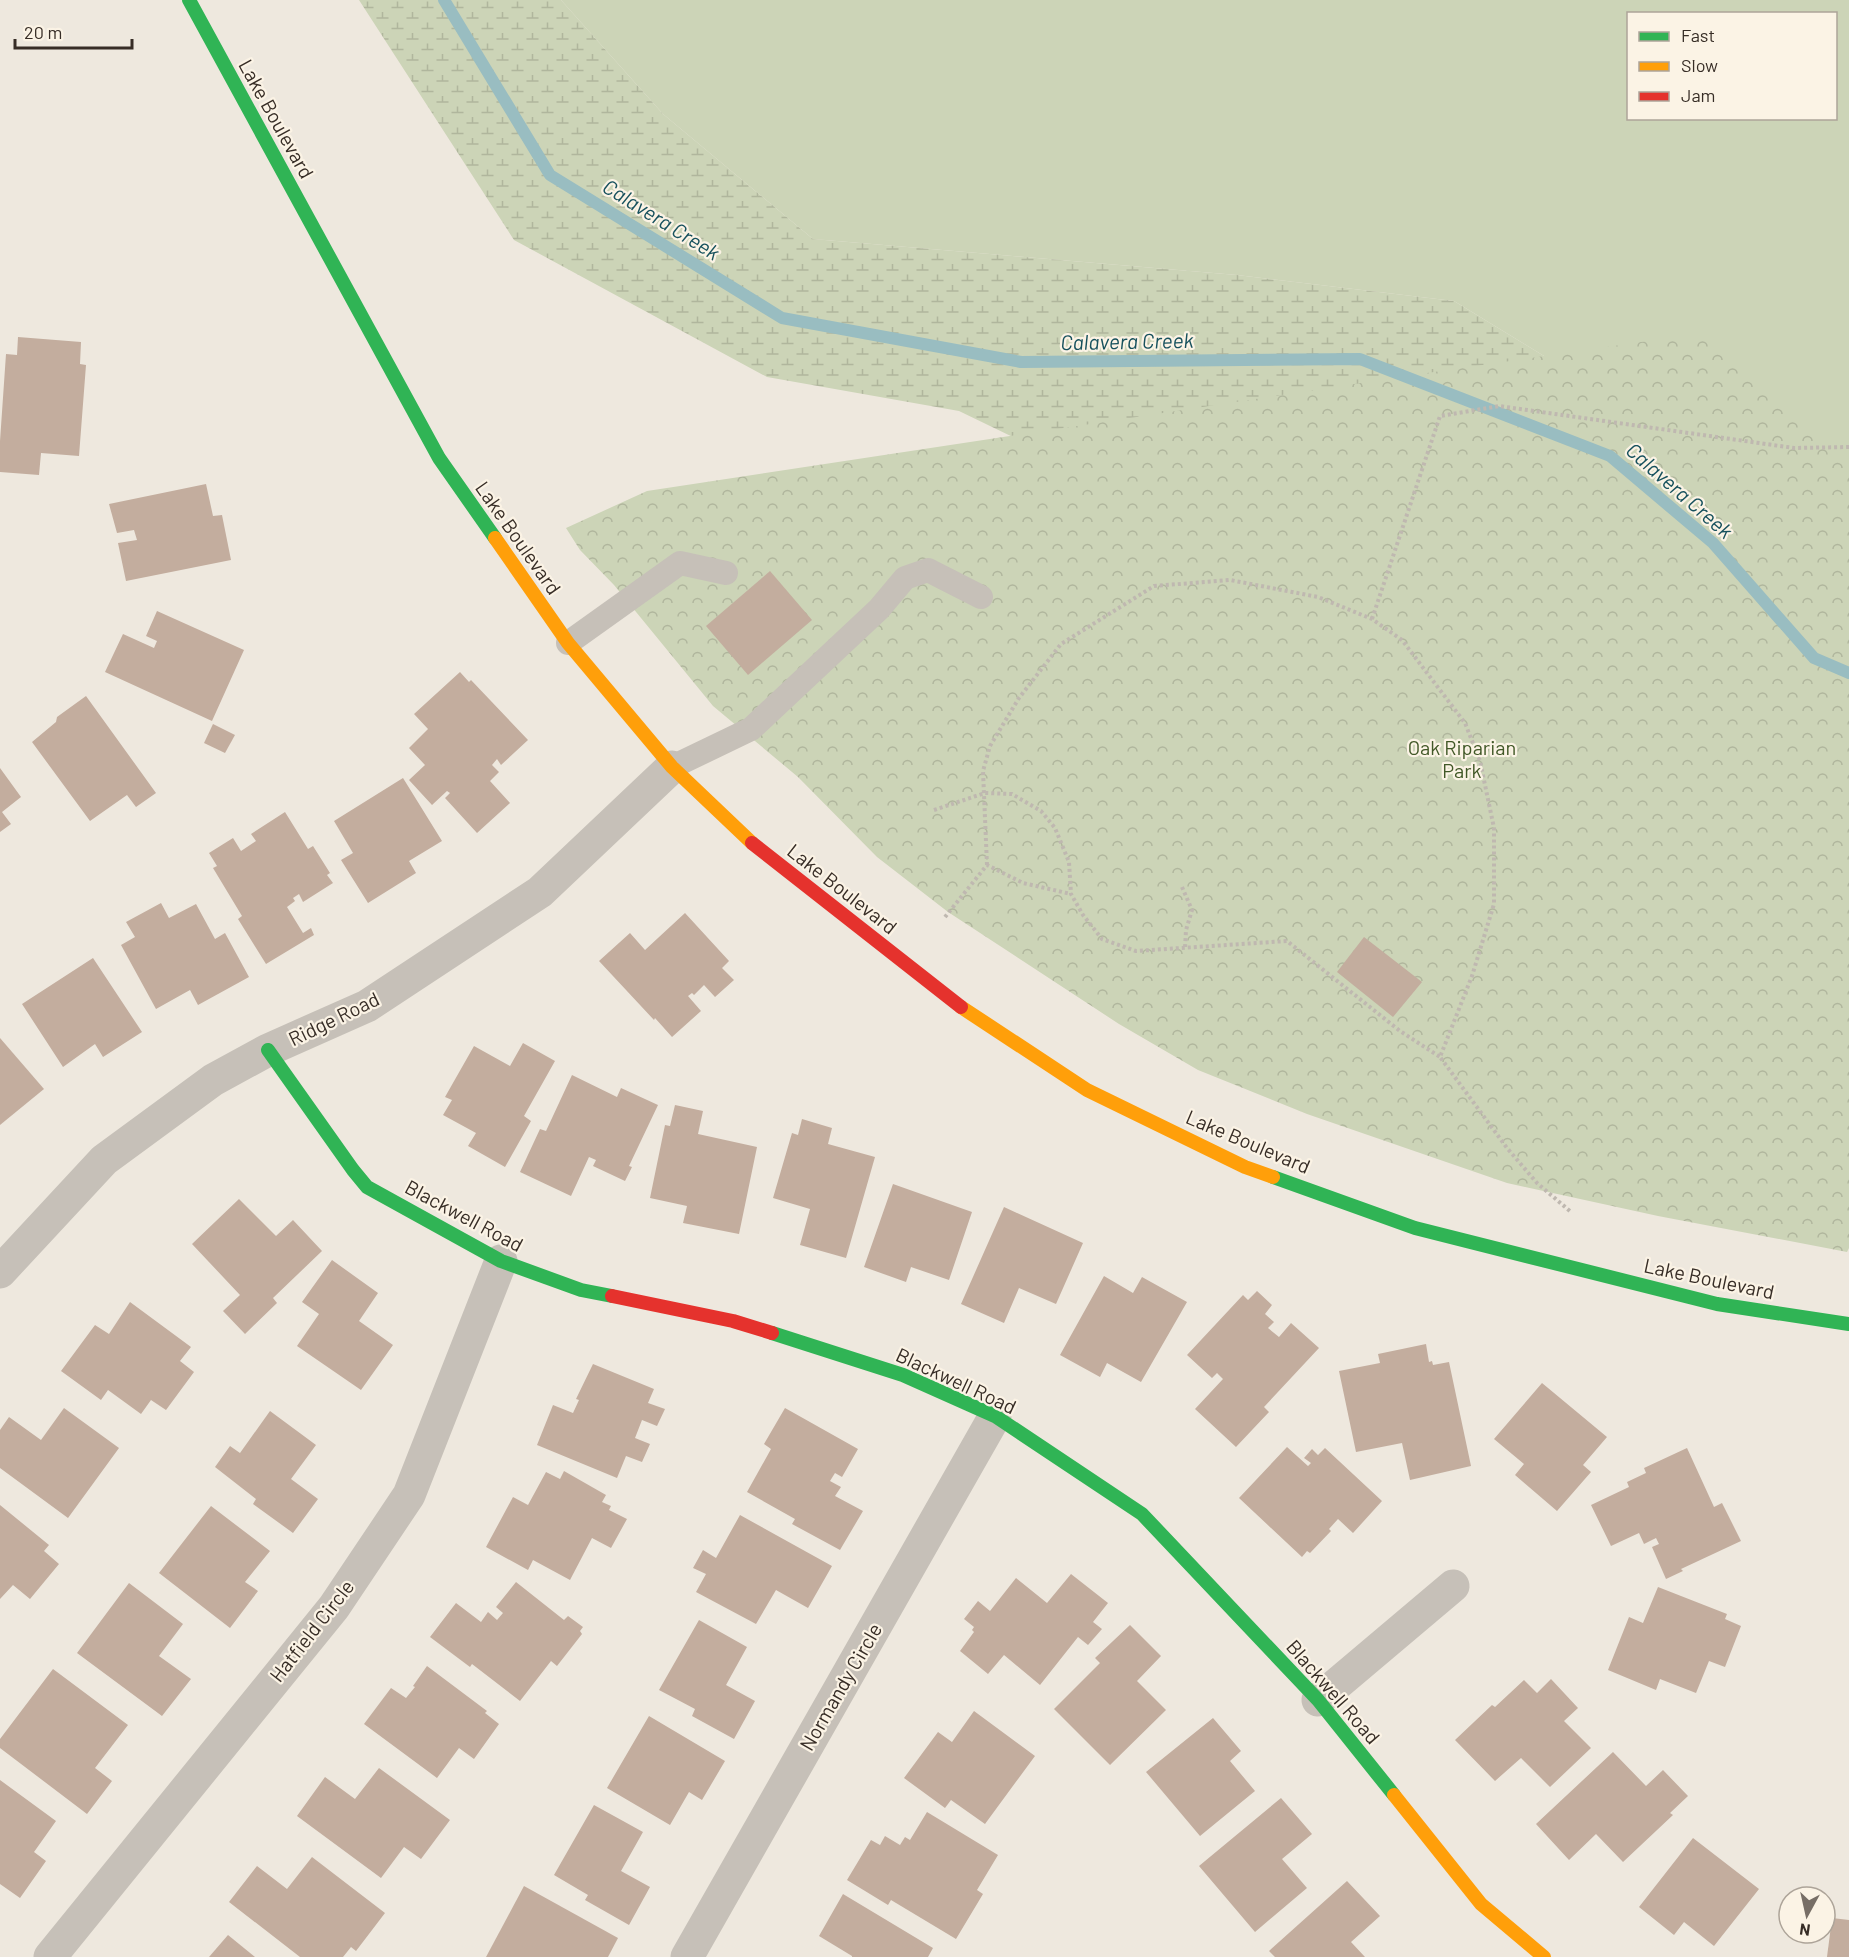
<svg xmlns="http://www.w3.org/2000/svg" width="1849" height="1957" font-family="Barlow,sans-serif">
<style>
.green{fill:#ccd4b7;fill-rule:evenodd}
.wetland{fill:url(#wetland-marsh)}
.park{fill:url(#park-crowns)}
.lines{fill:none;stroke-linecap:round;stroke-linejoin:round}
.stream{stroke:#99bdc1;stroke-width:12}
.building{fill:#c3ad9e}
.path{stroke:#bfb8b0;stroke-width:4;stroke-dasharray:3 3;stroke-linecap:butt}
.lane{stroke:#c6c0b8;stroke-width:24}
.street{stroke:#c6c0b8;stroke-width:33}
.fast{stroke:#30b455;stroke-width:14}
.slow{stroke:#ff9f0a;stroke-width:14}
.jam{stroke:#e5322d;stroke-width:14}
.labels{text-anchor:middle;stroke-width:4.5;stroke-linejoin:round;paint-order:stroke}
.street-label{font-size:20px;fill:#372d26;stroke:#fbf3e5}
.park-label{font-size:20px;fill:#415827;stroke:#fbf3e5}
.water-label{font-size:21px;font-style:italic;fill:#17515d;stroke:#fbf3e5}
</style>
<defs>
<pattern id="wetland-marsh" width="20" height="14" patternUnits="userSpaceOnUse" patternTransform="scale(1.5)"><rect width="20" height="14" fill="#ccd4b7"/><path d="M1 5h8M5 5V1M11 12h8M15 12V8" fill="none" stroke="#b0b69d"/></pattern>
<pattern id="park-crowns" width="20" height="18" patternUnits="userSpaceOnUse" patternTransform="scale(1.5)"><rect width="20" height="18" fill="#ccd4b7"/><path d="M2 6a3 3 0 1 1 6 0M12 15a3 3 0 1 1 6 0" fill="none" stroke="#b0b69d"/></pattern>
</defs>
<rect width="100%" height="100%" fill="#eee8de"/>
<!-- green -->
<path class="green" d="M561,0H1849V542L1454,301L1237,275L813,239L663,114ZM1628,14H1836V118H1628Z"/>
<!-- wetland -->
<polygon class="wetland" points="359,0 561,0 663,114 813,239 1237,275 1454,301 1849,542 1189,522 959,411 767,377 514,240"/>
<!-- park -->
<polygon class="park" points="1703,333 1849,457 1849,1248 1847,1252 1658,1216 1507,1183 1307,1114 1198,1070 1119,1024 948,912 877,857 798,777 713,706 614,585 580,550 566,528 647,491 1427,373"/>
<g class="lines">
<!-- stream -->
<polyline class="stream" points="444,0 550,175 782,318 1021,362 1360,359 1610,456 1713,543 1814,658 1849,673"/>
</g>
<!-- building -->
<g class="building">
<polygon points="18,337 81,342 80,364 86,365 79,456 41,453 39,475 0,472 0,441 6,354 17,355"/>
<polygon points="206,484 213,516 222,515 231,560 126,581 118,543 137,540 134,530 117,533 109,504"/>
<polygon points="770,571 812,620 748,675 706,626"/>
<polygon points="157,611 244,650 212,721 105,672 123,634 154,648 157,641 146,636"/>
<polygon points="460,672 469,682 471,680 528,740 501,765 497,759 492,765 499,772 490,781 510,803 477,833 445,798 450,793 447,791 432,805 409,780 425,765 409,748 428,729 414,714"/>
<polygon points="86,696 156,793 136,807 127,795 90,821 32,742 56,722 57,717"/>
<polygon points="213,724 235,735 225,753 204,743"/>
<polygon points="0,768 21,797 2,812 11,824 0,832"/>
<polygon points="403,778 442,841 409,861 416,873 368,903 341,860 353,853 334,821"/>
<polygon points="285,812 308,849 313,846 330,873 327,875 333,883 303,902 299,894 293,898 295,901 287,907 303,933 311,928 314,935 266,964 238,919 242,916 213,868 217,866 209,853 233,838 241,851 256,841 251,834"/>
<polygon points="161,903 169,918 196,904 215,939 225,933 249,977 198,1005 190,990 156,1009 121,945 135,937 126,922"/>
<polygon points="685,913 729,961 722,968 734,980 715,997 704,985 694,995 692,993 688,996 701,1011 672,1037 655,1018 654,1020 599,961 630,933 645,950"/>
<polygon points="1364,937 1422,982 1393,1017 1337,972"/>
<polygon points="93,958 142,1032 103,1057 95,1044 63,1067 22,1004"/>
<polygon points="0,1038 44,1089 0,1125"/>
<polygon points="523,1043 555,1061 524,1116 531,1121 505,1167 468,1146 476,1133 443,1115 452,1100 445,1097 474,1046 510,1066"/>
<polygon points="572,1075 617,1097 621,1088 658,1105 629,1166 632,1167 625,1181 593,1166 596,1160 589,1157 571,1196 520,1172 540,1129 546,1131"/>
<polygon points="675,1105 703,1111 698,1134 757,1147 739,1234 683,1223 687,1206 650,1198 665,1125 670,1126"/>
<polygon points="802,1119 832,1128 828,1144 875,1157 846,1258 800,1245 810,1209 773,1198 792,1133 798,1135"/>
<polygon points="893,1184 972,1212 949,1280 911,1267 906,1282 864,1267"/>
<polygon points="239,1199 276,1236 293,1220 322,1251 273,1298 277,1303 245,1334 223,1311 240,1295 192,1244"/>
<polygon points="1004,1207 1083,1243 1056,1304 1019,1288 1004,1323 961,1304"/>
<polygon points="332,1260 378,1293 359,1321 393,1345 361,1390 297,1346 319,1314 302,1302"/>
<polygon points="1104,1276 1133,1293 1142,1277 1187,1302 1141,1382 1107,1363 1100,1377 1060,1355"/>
<polygon points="1257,1291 1272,1305 1265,1314 1274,1322 1268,1328 1279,1337 1291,1323 1319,1348 1264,1407 1269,1412 1236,1447 1195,1409 1223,1379 1217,1373 1212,1378 1187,1355 1243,1295 1248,1300"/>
<polygon points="130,1302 191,1347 180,1361 194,1372 166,1410 151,1400 141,1414 108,1390 101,1400 61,1371 95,1325 109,1334"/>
<polygon points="1426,1344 1429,1362 1432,1361 1433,1365 1449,1362 1471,1466 1410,1480 1402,1443 1356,1452 1339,1371 1380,1363 1378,1354"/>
<polygon points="593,1364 654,1389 648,1403 665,1409 657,1426 642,1420 635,1438 650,1444 642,1462 626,1456 617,1478 537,1445 553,1405 573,1413 579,1400 576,1399"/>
<polygon points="1542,1383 1607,1437 1583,1465 1591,1472 1557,1511 1515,1475 1524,1464 1494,1439"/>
<polygon points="64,1408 119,1448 68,1518 0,1468 0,1430 9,1417 41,1440"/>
<polygon points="785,1408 858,1449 842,1477 835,1473 830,1481 841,1487 835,1496 863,1511 840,1550 792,1524 795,1519 747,1492 771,1449 764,1444"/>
<polygon points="270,1411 316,1445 291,1479 318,1499 293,1533 253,1504 256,1499 215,1467 230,1446 240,1453"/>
<polygon points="1287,1447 1308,1466 1311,1463 1304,1458 1312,1449 1318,1455 1325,1448 1382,1501 1353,1533 1338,1519 1329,1529 1331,1531 1310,1553 1307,1551 1302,1557 1239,1498"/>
<polygon points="1687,1448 1714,1507 1722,1503 1741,1541 1681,1569 1683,1571 1666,1579 1652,1547 1659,1544 1656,1538 1644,1544 1639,1533 1611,1546 1591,1505 1629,1487 1627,1482 1646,1473 1644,1468"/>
<polygon points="564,1471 606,1495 602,1502 611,1506 609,1510 627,1519 611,1548 592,1538 570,1580 533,1560 528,1570 486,1547 513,1497 528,1505 546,1472 560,1479"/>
<polygon points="0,1505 49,1545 44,1551 59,1564 30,1599 13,1585 0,1599"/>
<polygon points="211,1506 270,1551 245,1582 258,1591 230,1628 159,1573"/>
<polygon points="740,1515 832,1566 808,1608 776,1590 756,1624 696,1592 706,1574 693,1568 703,1550 716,1558"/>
<polygon points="1071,1574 1108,1603 1093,1622 1102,1629 1088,1645 1078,1637 1040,1685 1004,1655 988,1674 960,1651 974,1632 972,1630 974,1627 964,1619 978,1601 990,1611 1016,1578 1047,1603"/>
<polygon points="516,1582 564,1620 568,1616 583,1627 580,1631 582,1634 557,1666 551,1661 520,1701 472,1664 470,1667 430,1637 456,1603 481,1622 488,1612 497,1620 503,1613 496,1607"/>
<polygon points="129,1583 183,1624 159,1656 191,1679 162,1716 77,1653"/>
<polygon points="1658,1587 1727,1614 1725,1619 1741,1626 1725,1667 1709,1661 1696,1693 1660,1679 1656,1690 1608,1670 1629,1617 1643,1623"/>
<polygon points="699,1620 747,1647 726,1685 755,1701 734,1739 692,1716 695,1709 659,1690"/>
<polygon points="1130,1625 1161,1656 1137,1681 1166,1710 1110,1765 1054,1709 1100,1663 1095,1658"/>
<polygon points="427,1666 487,1711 485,1713 499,1724 474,1759 459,1748 437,1778 364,1724 391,1688 406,1698 415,1687 413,1686"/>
<polygon points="53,1669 128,1725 95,1768 112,1781 87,1814 0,1748 0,1739"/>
<polygon points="1551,1679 1578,1708 1564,1721 1591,1748 1550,1787 1521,1758 1495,1781 1455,1740 1492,1705 1495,1707 1524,1680 1537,1693"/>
<polygon points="974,1711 1035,1756 985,1824 951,1800 945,1808 904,1778 938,1732 952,1742"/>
<polygon points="649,1716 725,1761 702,1800 689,1792 670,1825 607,1788"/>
<polygon points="1213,1718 1241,1751 1230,1761 1255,1791 1200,1836 1146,1772"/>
<polygon points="1613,1752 1646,1786 1663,1770 1688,1796 1670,1813 1673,1815 1623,1862 1596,1834 1569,1860 1536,1824"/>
<polygon points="379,1768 450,1820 421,1859 404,1847 381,1878 297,1816 325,1777 355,1799"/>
<polygon points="0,1780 56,1821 34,1852 46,1861 20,1898 0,1884"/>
<polygon points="1281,1798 1312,1834 1282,1859 1307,1888 1255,1932 1199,1866"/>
<polygon points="594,1805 643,1832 621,1871 650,1887 629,1925 585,1900 588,1895 554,1875"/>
<polygon points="927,1812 998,1855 977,1890 983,1894 956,1939 891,1900 888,1905 847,1880 871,1840 880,1845 885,1836 900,1845 905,1837 910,1840"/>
<polygon points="1693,1838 1759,1889 1714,1946 1684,1922 1674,1935 1639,1907"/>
<polygon points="312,1857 385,1913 356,1951 351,1947 343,1957 300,1957 229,1902 257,1866 287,1889"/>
<polygon points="1347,1881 1380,1916 1351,1942 1365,1957 1275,1957 1269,1951"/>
<polygon points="524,1886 618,1938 608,1957 486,1957"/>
<polygon points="843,1894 933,1948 928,1957 852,1957 852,1956 819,1936"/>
<polygon points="1832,1918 1849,1920 1849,1957 1827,1957"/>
<polygon points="228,1935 255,1957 209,1957"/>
</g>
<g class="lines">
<!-- path -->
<g class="path">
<polyline points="1372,619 1440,416 1499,406 1794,448 1849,447"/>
<polyline points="934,810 985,793 1012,794 1041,811 1055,828 1069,862 1071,894 1083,915 1102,939 1136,951 1287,941 1400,1031 1440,1057"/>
<polyline points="987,865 983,771 990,746 1019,698 1061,644 1154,586 1230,580 1318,597 1372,619 1402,640 1465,723 1480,761 1494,828 1494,904 1472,976 1440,1057 1507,1148 1537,1183 1571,1212"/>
<polyline points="1182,887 1192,910 1186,930 1185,948"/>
<polyline points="945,917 987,865 1023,883 1071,894"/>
</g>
<!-- lane -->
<g class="lane">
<polyline points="568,643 680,563 726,573"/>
<polyline points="672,767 751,729 879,609 905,578 928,570 981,597"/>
</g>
<!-- street -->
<g class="street">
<polyline points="0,1272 104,1160 213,1080 268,1050 367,1006 540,892 672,767"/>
<polyline points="1318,1700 1453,1586"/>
<polyline points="50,1957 334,1607 409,1495 501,1261"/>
<polyline points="687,1957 995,1416"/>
</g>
<!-- fast -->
<g class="fast">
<polyline points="189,0 439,458 495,538"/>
<polyline points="268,1050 353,1170 367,1187 501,1261 581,1290 612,1296"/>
<polyline points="1273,1177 1415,1228 1717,1304 1849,1324"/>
<polyline points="772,1333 903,1375 995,1416 1142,1514 1318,1700 1394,1795"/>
</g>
<!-- slow -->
<g class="slow">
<polyline points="495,538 568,643 672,767 752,843"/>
<polyline points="961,1007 1087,1090 1245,1167 1273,1177"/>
<polyline points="1394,1795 1481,1904 1544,1957"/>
</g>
<!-- jam -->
<g class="jam">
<polyline points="752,843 961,1007"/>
<polyline points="612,1296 733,1321 772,1333"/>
</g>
</g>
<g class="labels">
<!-- street labels -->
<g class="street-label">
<text transform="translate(276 119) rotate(61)" y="7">Lake Boulevard</text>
<text transform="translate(518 538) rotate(55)" y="7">Lake Boulevard</text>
<text transform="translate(842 889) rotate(38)" y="7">Lake Boulevard</text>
<text transform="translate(334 1019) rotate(-26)" y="7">Ridge Road</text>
<text transform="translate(1248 1142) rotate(23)" y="7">Lake Boulevard</text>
<text transform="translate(464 1216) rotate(28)" y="7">Blackwell Road</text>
<text transform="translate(1709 1279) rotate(12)" y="7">Lake Boulevard</text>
<text transform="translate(956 1381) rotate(25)" y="7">Blackwell Road</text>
<text transform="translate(312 1631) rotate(-52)" y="7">Hatfield Circle</text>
<text transform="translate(841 1687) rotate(-60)" y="7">Normandy Circle</text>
<text transform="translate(1333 1692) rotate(49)" y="7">Blackwell Road</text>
</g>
<!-- park labels -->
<g class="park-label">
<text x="1462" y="755">Oak Riparian<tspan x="1462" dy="23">Park</tspan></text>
</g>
<!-- water labels -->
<g class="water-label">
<text transform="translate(661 220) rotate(32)" y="7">Calavera Creek</text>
<text transform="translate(1127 342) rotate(-1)" y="7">Calavera Creek</text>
<text transform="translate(1679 491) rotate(41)" y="7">Calavera Creek</text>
</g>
</g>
<!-- legend -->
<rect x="1627" y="12" width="210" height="108" fill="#fbf3e5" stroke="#ada499" stroke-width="1.5"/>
<rect x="1639" y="32" width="30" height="9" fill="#30b455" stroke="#ada499" stroke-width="1.5"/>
<text x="1681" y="42" font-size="18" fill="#372d26">Fast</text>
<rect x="1639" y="62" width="30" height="9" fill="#ff9f0a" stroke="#ada499" stroke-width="1.5"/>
<text x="1681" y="72" font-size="18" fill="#372d26">Slow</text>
<rect x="1639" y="92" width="30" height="9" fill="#e5322d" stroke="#ada499" stroke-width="1.5"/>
<text x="1681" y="102" font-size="18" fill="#372d26">Jam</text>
<!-- north arrow -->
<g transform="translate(1807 1915) rotate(188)"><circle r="28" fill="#fbf3e5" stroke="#ada499" stroke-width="1.5"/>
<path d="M0-4.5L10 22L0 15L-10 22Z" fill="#776e66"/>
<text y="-9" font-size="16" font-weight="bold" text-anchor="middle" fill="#372d26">N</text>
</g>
<!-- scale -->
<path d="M15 39v9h117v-9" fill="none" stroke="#372d26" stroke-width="3"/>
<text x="24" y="39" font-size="18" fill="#372d26" stroke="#fbf3e5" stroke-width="4.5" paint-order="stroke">20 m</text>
</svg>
